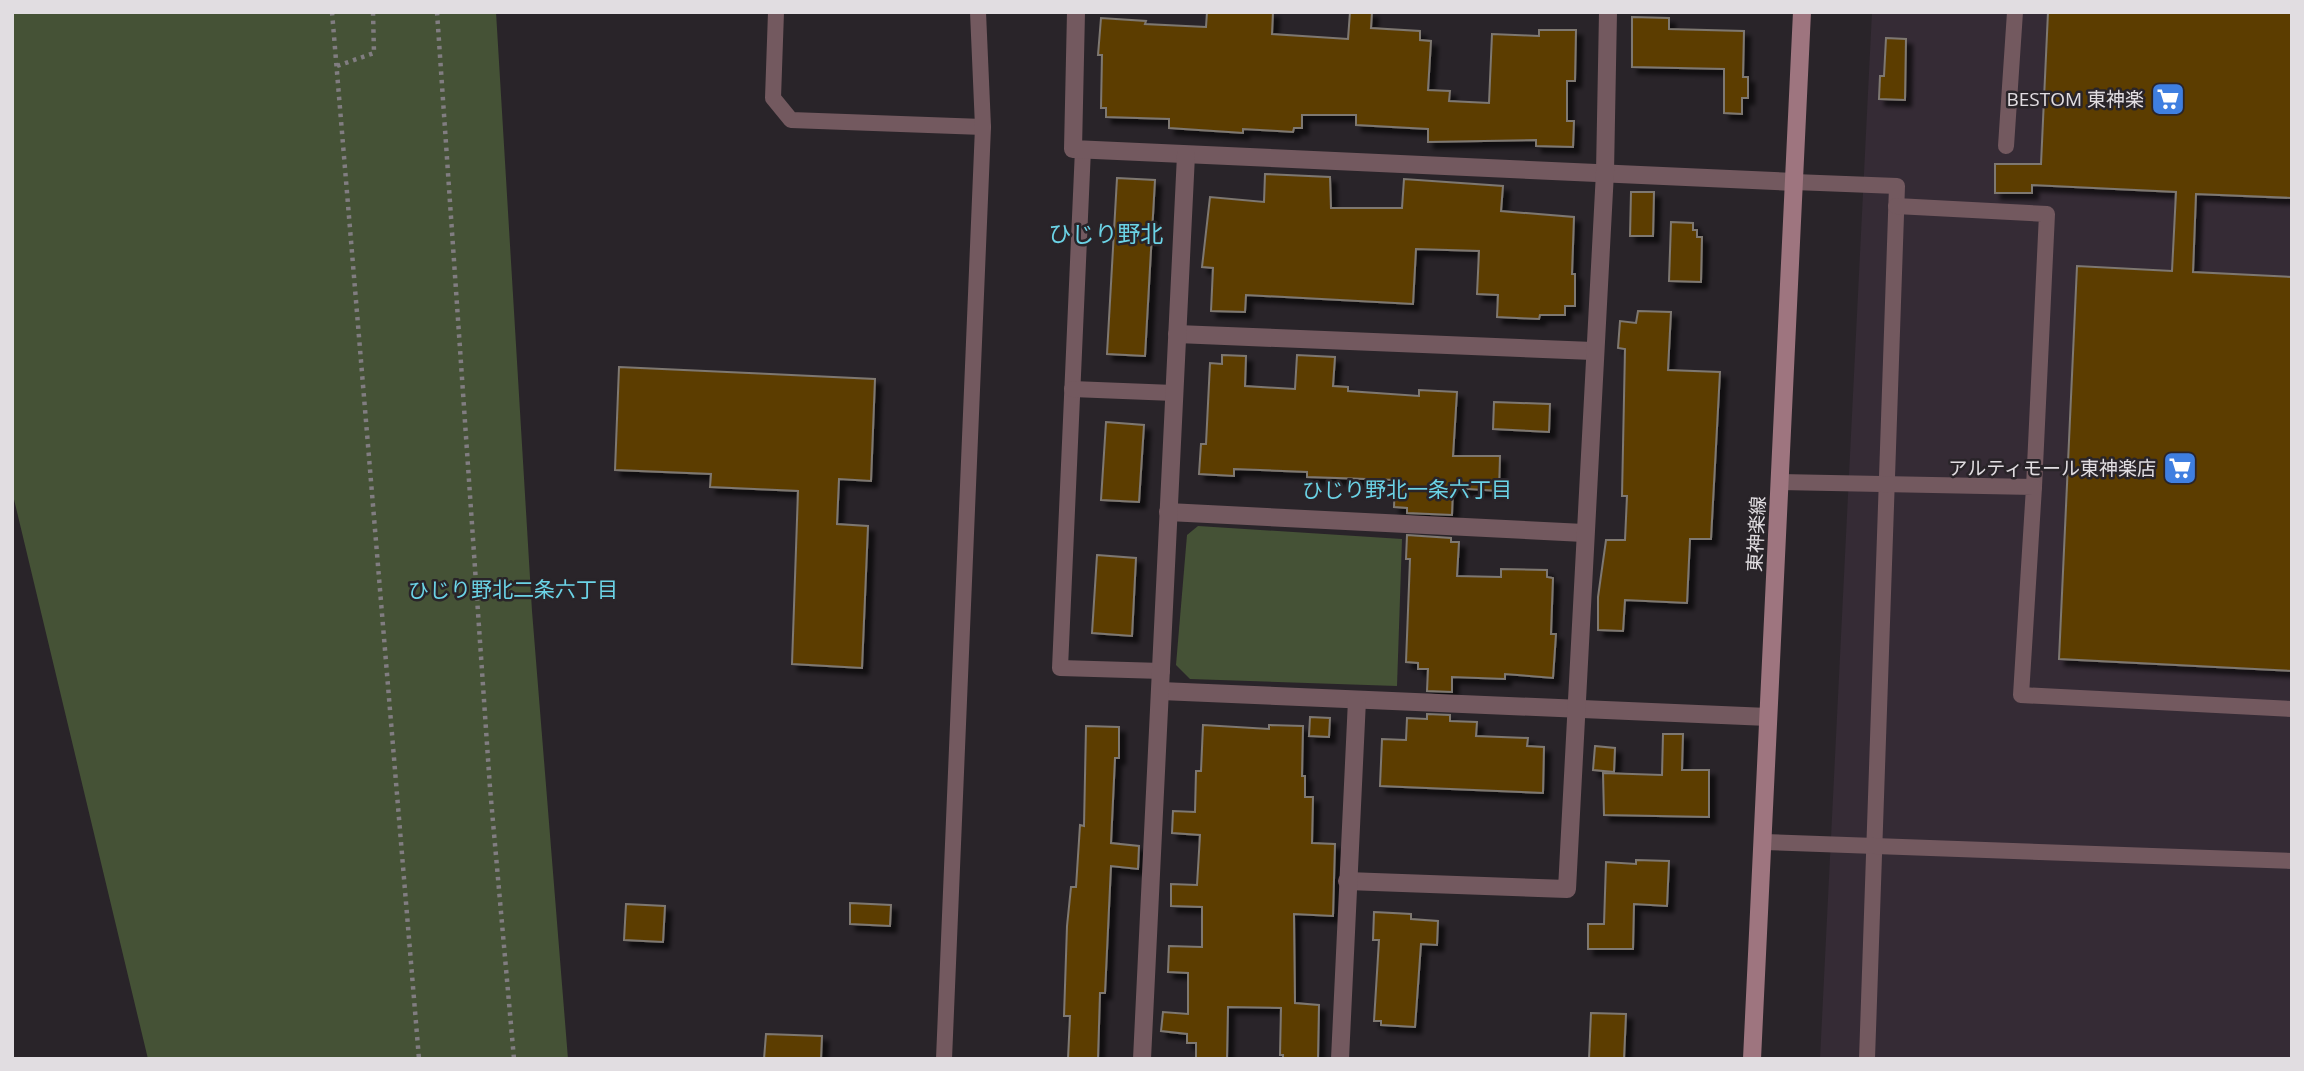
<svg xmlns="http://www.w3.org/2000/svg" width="2304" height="1071" font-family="'Open Sans','Noto Sans JP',sans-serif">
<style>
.built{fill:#352b35}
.green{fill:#455236}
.building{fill:#5c3d06;stroke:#7e7871;stroke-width:2;filter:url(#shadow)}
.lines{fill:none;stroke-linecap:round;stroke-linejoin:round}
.path{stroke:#817d81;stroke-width:4.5;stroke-dasharray:3.5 5;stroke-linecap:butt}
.lane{stroke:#73595f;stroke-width:16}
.street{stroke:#73595f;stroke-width:18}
.secondary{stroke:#9e757f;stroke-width:18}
.labels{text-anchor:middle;stroke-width:5;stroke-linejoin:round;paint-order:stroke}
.poi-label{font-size:19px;fill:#e1dde1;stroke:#292429;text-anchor:end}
.street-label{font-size:19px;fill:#e1dde1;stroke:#292429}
.neighbourhood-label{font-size:21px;fill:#6bd3e6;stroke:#292429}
.quarter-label{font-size:23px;fill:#6bd3e6;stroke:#292429}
</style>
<defs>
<filter id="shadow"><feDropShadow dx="6" dy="6" stdDeviation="2" flood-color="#0009"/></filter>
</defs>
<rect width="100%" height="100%" fill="#292429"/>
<!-- built -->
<polygon class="built" points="1872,12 2292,12 2292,1059 1820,1059"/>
<!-- green -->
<g class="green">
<polygon points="12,12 496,12 532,611 568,1059 148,1059 12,491"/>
<polygon points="1198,526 1402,539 1397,686 1190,679 1176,665 1187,535"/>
</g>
<!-- building -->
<g class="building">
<polygon points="1207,12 1273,12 1272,34 1348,39 1350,12 1372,12 1371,28 1420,31 1420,40 1431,41 1428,90 1450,91 1449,101 1489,103 1492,34 1539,36 1539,30 1576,30 1575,81 1567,81 1567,121 1574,121 1573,147 1536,146 1536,140 1428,142 1428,129 1356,125 1356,115 1302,115 1302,128 1294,128 1293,132 1243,129 1243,133 1169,128 1169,119 1106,117 1106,108 1101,108 1102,55 1098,55 1101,18 1146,21 1145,24 1206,27"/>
<polygon points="2048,12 2292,12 2292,198 2196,194 2193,272 2292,277 2292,671 2059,659 2077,266 2172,271 2176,192 2032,185 2032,193 1995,193 1995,164 2041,164"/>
<polygon points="1632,17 1669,18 1669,29 1744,31 1743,77 1748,77 1748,98 1742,98 1742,114 1724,113 1724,69 1632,67"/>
<polygon points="1886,38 1906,39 1905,100 1879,99 1880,76 1884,76"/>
<polygon points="1265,174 1330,177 1331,208 1402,208 1404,179 1503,186 1501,211 1574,217 1572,274 1575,274 1575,306 1565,306 1565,315 1540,315 1539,319 1497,317 1498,295 1477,294 1479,251 1416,249 1413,304 1246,295 1245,312 1211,311 1213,268 1202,267 1210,197 1264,202"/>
<polygon points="1117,178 1155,180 1145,356 1107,354"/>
<polygon points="1631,192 1654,192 1653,236 1630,236"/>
<polygon points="1671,222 1693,223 1693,230 1697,230 1697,237 1702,237 1701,282 1669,281"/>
<polygon points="1638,311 1671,312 1668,370 1720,372 1711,539 1690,539 1687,603 1625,600 1623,631 1598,630 1598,597 1606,540 1625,540 1627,496 1622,496 1625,349 1618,348 1620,321 1636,323"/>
<polygon points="1222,355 1246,356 1245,386 1295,389 1297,355 1335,357 1333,386 1348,387 1348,391 1419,396 1419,390 1457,392 1453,456 1500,456 1499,491 1453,488 1452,515 1407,513 1407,508 1394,507 1395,480 1307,477 1307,472 1234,469 1234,476 1199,474 1201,444 1206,444 1210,363 1222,364"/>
<polygon points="619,367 875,379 871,481 839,479 837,524 868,526 862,668 792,664 798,491 710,487 711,474 615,470"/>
<polygon points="1494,402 1550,404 1549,432 1493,429"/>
<polygon points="1106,422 1144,425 1139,502 1101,500"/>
<polygon points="1407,535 1451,538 1451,542 1459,542 1457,576 1501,577 1501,569 1547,570 1547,577 1553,578 1551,634 1556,634 1553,678 1505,674 1505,679 1452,677 1452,692 1427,691 1428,669 1418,669 1418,663 1406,662 1410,559 1406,559"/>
<polygon points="1097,555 1136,558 1132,636 1092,633"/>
<polygon points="1427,714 1450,715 1450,721 1477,722 1476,736 1528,738 1527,746 1544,747 1543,793 1380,786 1382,739 1406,740 1407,718 1427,719"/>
<polygon points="1310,717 1330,718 1329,737 1309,736"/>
<polygon points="1203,725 1269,729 1269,725 1303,726 1302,776 1305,776 1305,797 1313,797 1312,843 1335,844 1333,916 1294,914 1295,1003 1319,1005 1318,1059 1283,1059 1283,1055 1280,1055 1281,1008 1228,1007 1227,1059 1196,1058 1196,1043 1187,1043 1187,1034 1161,1031 1163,1012 1188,1014 1188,973 1168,972 1169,946 1202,947 1202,907 1171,906 1171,884 1197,885 1200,835 1172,833 1173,811 1195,812 1196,771 1201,771"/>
<polygon points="1086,726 1119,727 1119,758 1115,758 1111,843 1139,846 1138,869 1111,866 1105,993 1100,993 1098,1059 1068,1059 1070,1016 1064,1016 1067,926 1071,887 1076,887 1080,825 1084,826"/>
<polygon points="1663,734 1683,734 1682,770 1709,770 1709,817 1604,815 1603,773 1662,775"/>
<polygon points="1595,746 1615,748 1614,772 1593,770"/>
<polygon points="1636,860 1669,861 1667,906 1634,904 1633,949 1588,949 1588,924 1604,924 1606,862 1636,864"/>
<polygon points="850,903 891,905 890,926 850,924"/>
<polygon points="626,904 665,906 663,942 624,940"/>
<polygon points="1374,912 1411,914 1411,919 1438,921 1437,945 1421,944 1415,1027 1381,1025 1381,1021 1374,1021 1379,940 1373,940"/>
<polygon points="1591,1013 1626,1014 1624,1059 1589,1059"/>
<polygon points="766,1034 822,1036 821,1059 764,1059"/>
</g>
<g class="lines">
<!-- path -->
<g class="path">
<polyline points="332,12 419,1059"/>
<polyline points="437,12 490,788 514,1059"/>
<polyline points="337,66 374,53 373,12"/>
</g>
<!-- lane -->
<g class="lane">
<polyline points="776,12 773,98 791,120 983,127"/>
<polyline points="2006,146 2015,12"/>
<polyline points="1083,149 1060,668 1162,671"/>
<polyline points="1794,182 1897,186 1867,1059"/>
<polyline points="1896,206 2047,214 2034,487"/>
<polyline points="1072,389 1174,393"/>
<polyline points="1780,482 2034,487 2021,695 2292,709"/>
<polyline points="1763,842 2292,861"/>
<polyline points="944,1059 983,127 978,12"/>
</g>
<!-- street -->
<g class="street">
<polyline points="1076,12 1073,149 1794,182"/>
<polyline points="1177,334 1593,351"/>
<polyline points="1168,512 1584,533"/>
<polyline points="1161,691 1768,717"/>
<polyline points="1347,881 1567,889 1605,172 1608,12"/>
<polyline points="1142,1059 1186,155"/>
<polyline points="1340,1059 1357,700"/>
</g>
<!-- secondary -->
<polyline class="secondary" points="1752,1059 1802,12"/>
</g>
<!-- icons -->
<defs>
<g id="supermarket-square" transform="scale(1.75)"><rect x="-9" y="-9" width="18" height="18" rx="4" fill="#3f7fe0" stroke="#292429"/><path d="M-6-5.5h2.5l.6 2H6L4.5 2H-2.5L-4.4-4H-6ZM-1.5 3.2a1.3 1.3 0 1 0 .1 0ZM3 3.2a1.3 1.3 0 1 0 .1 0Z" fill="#fff"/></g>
</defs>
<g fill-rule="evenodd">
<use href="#supermarket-square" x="2168" y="99"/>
<use href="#supermarket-square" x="2180" y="468"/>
</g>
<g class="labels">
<!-- poi labels -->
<g class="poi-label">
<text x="2144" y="106">BESTOM 東神楽</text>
<text x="2156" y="475">アルティモール東神楽店</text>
</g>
<!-- street labels -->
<g class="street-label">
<text transform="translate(1756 534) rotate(-87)" y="7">東神楽線</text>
</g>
<!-- neighbourhood labels -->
<g class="neighbourhood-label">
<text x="1407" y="497">ひじり野北一条六丁目</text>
<text x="513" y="597">ひじり野北二条六丁目</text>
</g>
<!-- quarter labels -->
<g class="quarter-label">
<text x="1106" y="242">ひじり野北</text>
</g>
</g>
<!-- border -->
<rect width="2304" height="1071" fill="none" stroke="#e1dde1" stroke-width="28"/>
</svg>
